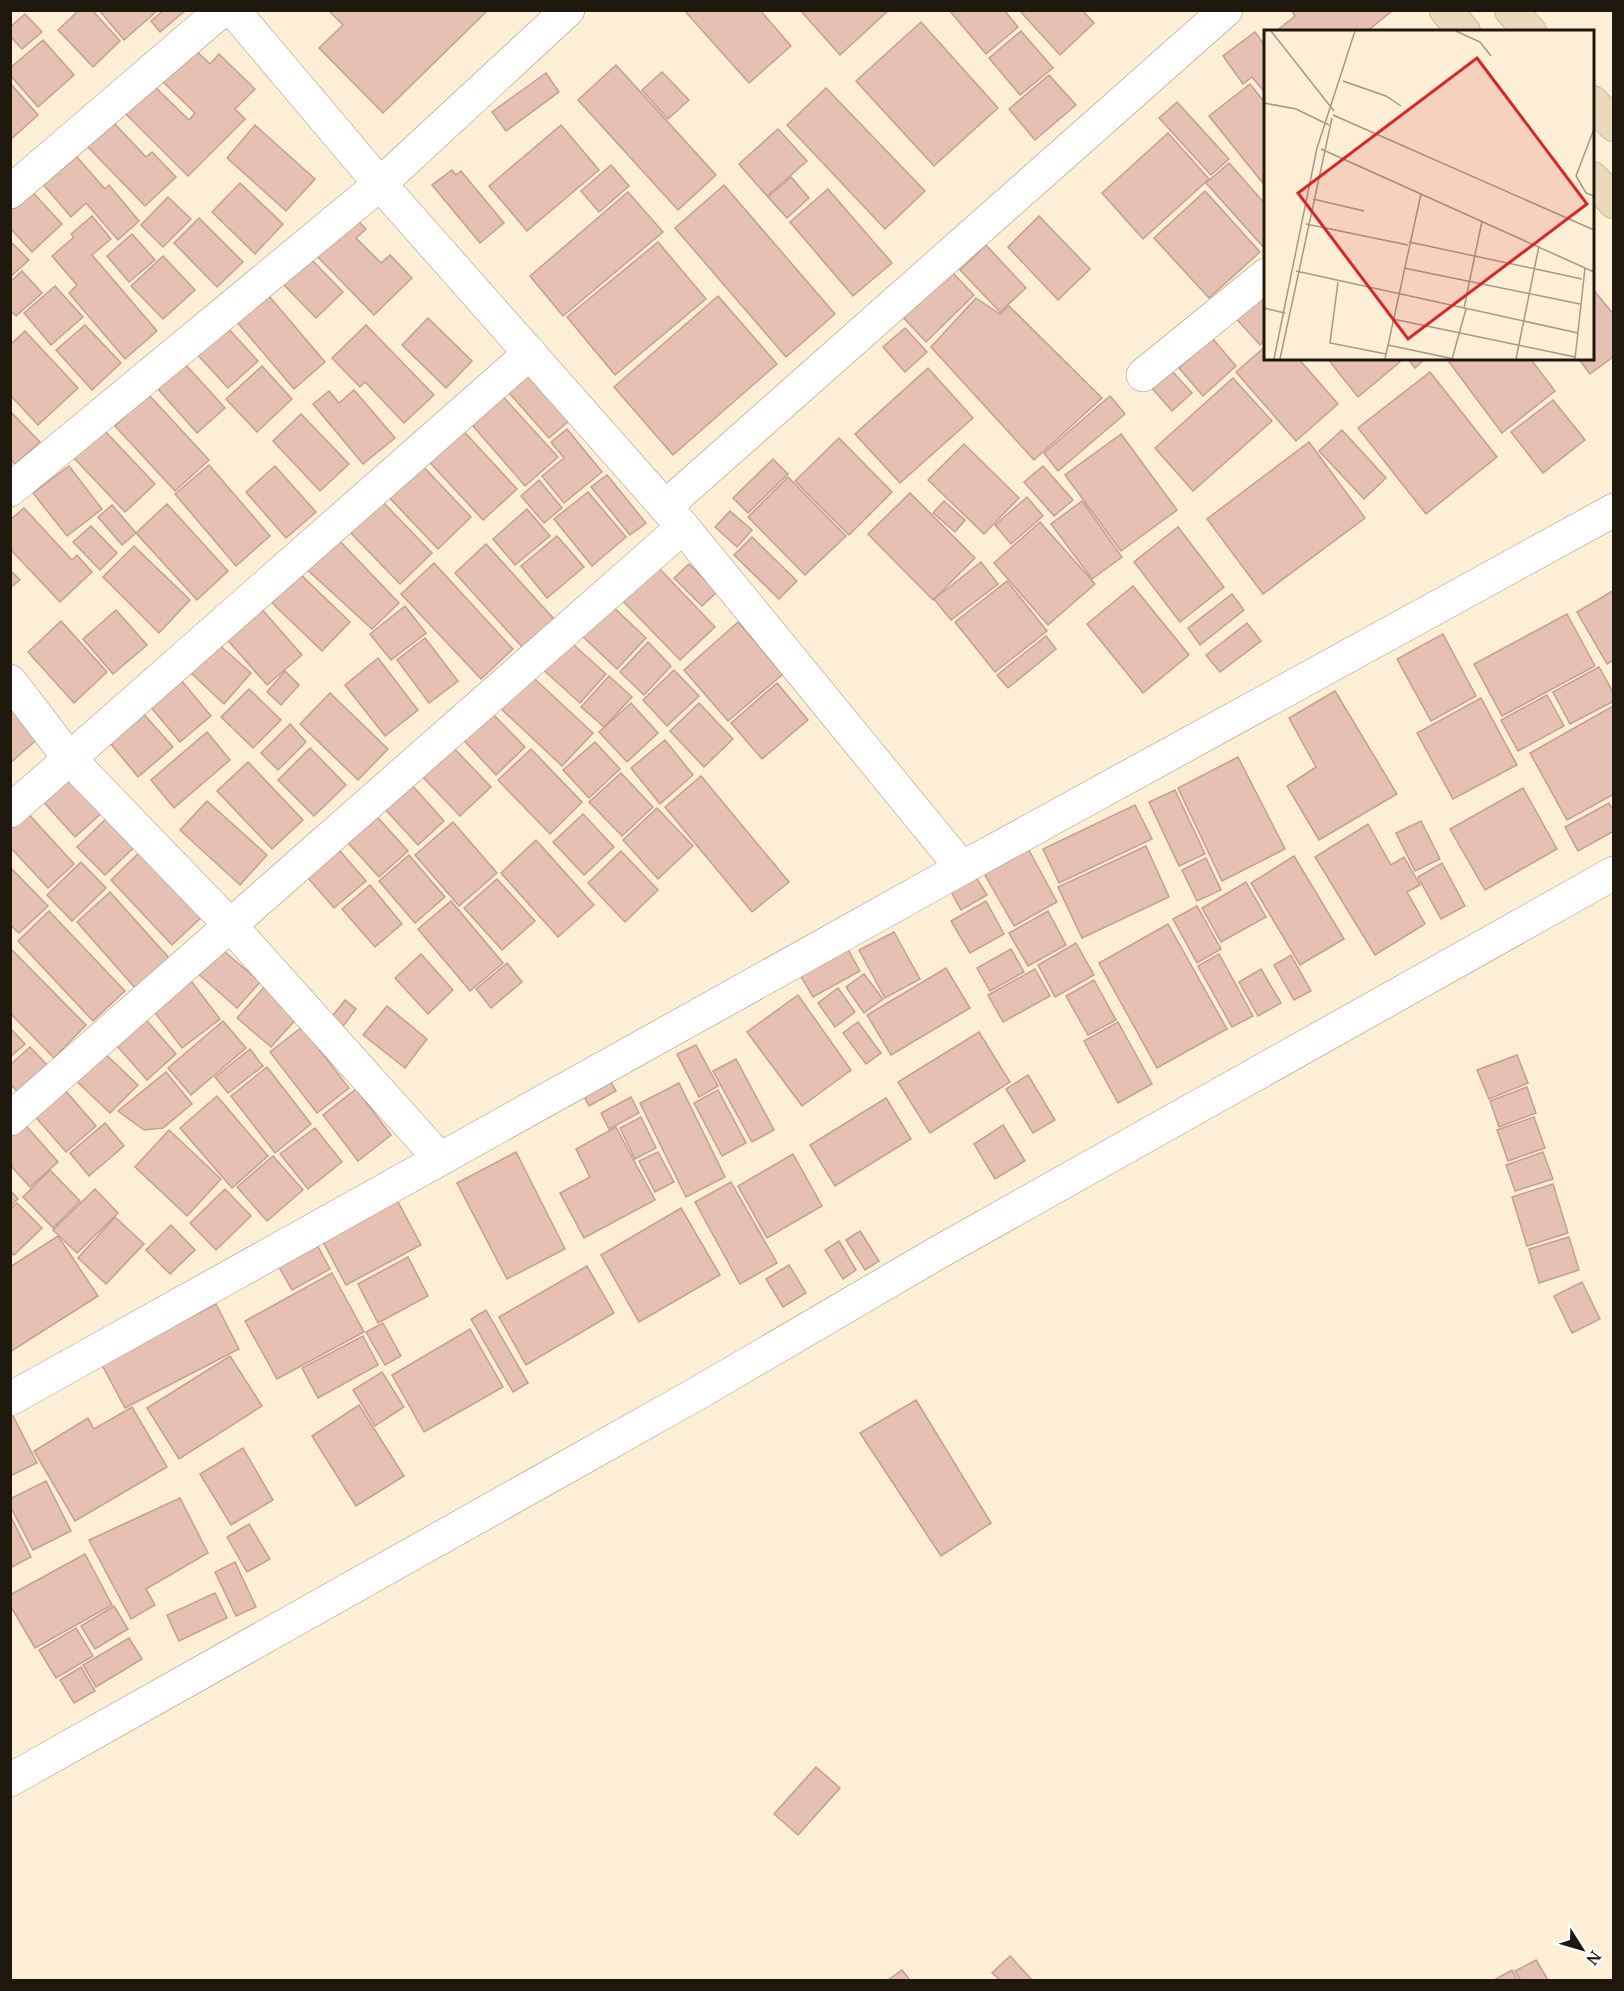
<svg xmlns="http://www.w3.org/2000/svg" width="1624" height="1991" font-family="'Noto Serif',serif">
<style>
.building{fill:#e6c0b3;stroke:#c49f93;stroke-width:1.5}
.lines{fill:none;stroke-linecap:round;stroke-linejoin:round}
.street-casing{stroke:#a49375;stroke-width:34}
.secondary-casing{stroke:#a49375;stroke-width:34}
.street{stroke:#fff;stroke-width:33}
.secondary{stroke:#e9dabe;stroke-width:33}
.inset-road{fill:none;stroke:#a49985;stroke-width:1.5}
.view{fill:#d62828;fill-opacity:0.15;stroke:#d62828;stroke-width:3}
.inset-edge{fill:none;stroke:#1f180c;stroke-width:3}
</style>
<rect width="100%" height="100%" fill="#fdefd5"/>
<!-- building -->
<g class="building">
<polygon points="79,10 92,10 120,41 93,67 58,30"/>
<polygon points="99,10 157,10 157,11 124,40"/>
<polygon points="164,10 186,10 160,32 151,21"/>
<polygon points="328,10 488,10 383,113 319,48 343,25"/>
<polygon points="684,10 760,10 791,46 749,83"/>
<polygon points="800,10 889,10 840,55"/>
<polygon points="949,10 1004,10 1018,27 986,54"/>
<polygon points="1019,10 1082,10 1094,23 1060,55"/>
<polygon points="1291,10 1391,10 1392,11 1366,32 1275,32 1295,16"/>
<polygon points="25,14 42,32 22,49 10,36 10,27"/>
<polygon points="921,22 998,108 934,166 856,81"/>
<polygon points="1021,31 1053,68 1020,95 989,58"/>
<polygon points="1255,32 1266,47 1266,94 1252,77 1243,84 1223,56"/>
<polygon points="43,40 74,75 38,107 10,75 10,68"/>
<polygon points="191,46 210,64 219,54 255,89 235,109 245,119 188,176 120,108 148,80 189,120 195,113 159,78"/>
<polygon points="616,65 716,175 678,210 578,100"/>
<polygon points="662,72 689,100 668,119 642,90"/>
<polygon points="546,73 559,92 506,131 492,112"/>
<polygon points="1049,75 1076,105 1035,140 1009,109"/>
<polygon points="10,83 38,115 10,140"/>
<polygon points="1250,84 1262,99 1266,97 1266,187 1209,116"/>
<polygon points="826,88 925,191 885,229 787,125"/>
<polygon points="1177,102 1229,159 1211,175 1159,118"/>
<polygon points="112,121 146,157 152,152 176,177 145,206 86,145"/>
<polygon points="255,125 315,179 286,211 227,158"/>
<polygon points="561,125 599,170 527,231 489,186"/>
<polygon points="778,129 807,161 767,196 739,164"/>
<polygon points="1168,133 1209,179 1143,239 1102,193"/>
<polygon points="69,148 105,189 109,185 139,221 118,240 86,203 71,217 36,176"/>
<polygon points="1229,163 1266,205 1266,250 1206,183"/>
<polygon points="611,165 629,186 599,212 581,191"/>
<polygon points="452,170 456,175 461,171 504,223 480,243 432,185"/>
<polygon points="791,177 809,198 787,218 768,197"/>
<polygon points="240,183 283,224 255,254 212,212"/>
<polygon points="26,185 62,224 32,252 10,228 10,199"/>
<polygon points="724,185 835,314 786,357 675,228"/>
<polygon points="828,189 892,263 853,296 790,222"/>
<polygon points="1205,191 1260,252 1209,298 1154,238"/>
<polygon points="628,192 663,232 563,316 530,276"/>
<polygon points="168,197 191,219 163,247 141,225"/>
<polygon points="92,216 111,239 92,255 157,331 125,359 69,293 77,285 52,256 74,237 71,234"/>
<polygon points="353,216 366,229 356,238 381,263 390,255 412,278 374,315 314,253"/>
<polygon points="1039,216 1090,269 1058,300 1008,247"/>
<polygon points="199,218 243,262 217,287 174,243"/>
<polygon points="132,234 155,260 129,282 107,256"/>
<polygon points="10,241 29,260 10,277"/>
<polygon points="658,242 706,299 615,375 567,317"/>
<polygon points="986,245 1026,288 1000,312 960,270"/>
<polygon points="163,256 195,290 163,319 131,286"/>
<polygon points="310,258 343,292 316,318 283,284"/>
<polygon points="948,268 974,295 926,342 900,314"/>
<polygon points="22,271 42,293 16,316 10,310 10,282"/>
<polygon points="55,286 83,317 51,345 24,313"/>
<polygon points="1592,288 1614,315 1614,356 1590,374 1578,358 1592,358"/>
<polygon points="263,289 325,362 294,389 232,316"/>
<polygon points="1258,294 1266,303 1266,339 1260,345 1233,315"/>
<polygon points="718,296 777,364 673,455 614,387"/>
<polygon points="976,298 1000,314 1009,306 1102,398 1034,460 931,347"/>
<polygon points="428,318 472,361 446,388 402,345"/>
<polygon points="85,325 121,363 92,390 56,350"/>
<polygon points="366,325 434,395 404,423 365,382 360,387 332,358"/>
<polygon points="226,326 258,361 228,388 196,353"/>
<polygon points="905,328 927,352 905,372 883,347"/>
<polygon points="25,331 78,388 38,425 10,395 10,345"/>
<polygon points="1212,338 1236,366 1203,396 1179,368"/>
<polygon points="1266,346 1266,358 1298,358 1338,404 1296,441 1236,372"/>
<polygon points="1327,358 1397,358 1400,362 1358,397"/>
<polygon points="1407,358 1426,358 1415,368"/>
<polygon points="1446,358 1530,358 1555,391 1502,433"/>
<polygon points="186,365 225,408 197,433 158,389"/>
<polygon points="262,366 292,399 257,432 226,399"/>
<polygon points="521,366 570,420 549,438 501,384"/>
<polygon points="928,368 973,418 900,483 855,434"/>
<polygon points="1171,370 1192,393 1172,411 1151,387"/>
<polygon points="1430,372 1497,457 1426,514 1358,428"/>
<polygon points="1233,378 1272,421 1193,491 1155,448"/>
<polygon points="354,390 395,438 363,464 313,404 329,391 339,403"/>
<polygon points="498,391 558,457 525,486 467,419"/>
<polygon points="148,394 209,460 175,491 115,426"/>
<polygon points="1110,396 1125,414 1058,471 1044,453"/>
<polygon points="1553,400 1585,440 1543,473 1511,432"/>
<polygon points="10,411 40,442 15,464 10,459"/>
<polygon points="301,414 349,464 320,491 273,441"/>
<polygon points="457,424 517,489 483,520 423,455"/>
<polygon points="567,429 602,472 564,503 542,476 564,458 551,442"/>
<polygon points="104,430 155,484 125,512 74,458"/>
<polygon points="1342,430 1386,478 1364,499 1319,451"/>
<polygon points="1121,434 1177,510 1121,551 1065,475"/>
<polygon points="839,438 892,492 849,535 795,481"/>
<polygon points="1309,442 1365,518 1263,594 1207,519"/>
<polygon points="964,444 1019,498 984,534 928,480"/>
<polygon points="773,459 788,474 748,513 733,498"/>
<polygon points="417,460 471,517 438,549 383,491"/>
<polygon points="209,465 270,536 236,566 175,494"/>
<polygon points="69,466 102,509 67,536 33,493"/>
<polygon points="275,466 316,512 286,538 246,492"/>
<polygon points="1043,466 1073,500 1054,516 1024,482"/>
<polygon points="607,475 646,523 630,535 591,487"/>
<polygon points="788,477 846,536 805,575 748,517"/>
<polygon points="539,480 562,508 544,523 521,496"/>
<polygon points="588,492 626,537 592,566 554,519"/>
<polygon points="910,493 975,558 933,600 868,534"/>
<polygon points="378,497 432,553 400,584 346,528"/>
<polygon points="1027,497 1043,516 1011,544 995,525"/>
<polygon points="944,501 965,520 955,532 933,513"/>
<polygon points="1082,501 1122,557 1092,579 1051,524"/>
<polygon points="167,504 228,571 197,600 136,533"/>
<polygon points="112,505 136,533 122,545 98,517"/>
<polygon points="24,508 72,560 77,555 92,572 60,602 10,549 10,520"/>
<polygon points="527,509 550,536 515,565 493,539"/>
<polygon points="730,511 752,530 737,547 715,527"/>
<polygon points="1040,522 1095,584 1048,625 994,563"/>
<polygon points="91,526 117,553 100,570 73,542"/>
<polygon points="1178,527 1224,587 1180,622 1134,562"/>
<polygon points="333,534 399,603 372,629 301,564"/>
<polygon points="557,536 584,567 547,598 521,566"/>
<polygon points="752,537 797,581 779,599 734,555"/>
<polygon points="486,544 554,619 523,648 455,573"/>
<polygon points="134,546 190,600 159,633 103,577"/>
<polygon points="981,562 998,584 951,620 934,599"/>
<polygon points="434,563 513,649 481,679 401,594"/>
<polygon points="654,563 715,627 680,660 619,597"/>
<polygon points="689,564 717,592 702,606 674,578"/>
<polygon points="10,570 20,580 10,588"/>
<polygon points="297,571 350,622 322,651 269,600"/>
<polygon points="1007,581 1047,631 995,672 955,622"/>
<polygon points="1133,586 1189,655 1143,693 1087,624"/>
<polygon points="1614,590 1614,660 1607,664 1577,612"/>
<polygon points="1232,594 1244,610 1200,645 1188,628"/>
<polygon points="608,602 646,638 617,669 579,633"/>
<polygon points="259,606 302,655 267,685 224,636"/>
<polygon points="405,606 426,633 391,660 370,634"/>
<polygon points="116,610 147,645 113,674 83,639"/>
<polygon points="1567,614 1595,666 1502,716 1474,664"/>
<polygon points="61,621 107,672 74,703 28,652"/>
<polygon points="738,622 783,674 728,721 684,670"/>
<polygon points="1247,623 1261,641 1220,672 1206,655"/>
<polygon points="1443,634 1476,696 1431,721 1397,659"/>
<polygon points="1046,636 1056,649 1008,688 997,675"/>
<polygon points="565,637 606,674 580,703 539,666"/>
<polygon points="425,638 458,681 429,703 397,660"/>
<polygon points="648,642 671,666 644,695 620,672"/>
<polygon points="217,643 251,673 224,704 191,673"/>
<polygon points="378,658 418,710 385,736 345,685"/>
<polygon points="1599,667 1614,694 1614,701 1570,724 1553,692"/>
<polygon points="525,670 593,733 562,766 495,703"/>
<polygon points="674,670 699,696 667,726 643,700"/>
<polygon points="285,671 299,685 281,705 267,692"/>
<polygon points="609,676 632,697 604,727 581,707"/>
<polygon points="180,679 211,716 180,742 149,705"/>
<polygon points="777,683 808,720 762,759 731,723"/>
<polygon points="249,689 281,720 253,748 221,717"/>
<polygon points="1335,691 1397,794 1319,840 1287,786 1316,767 1289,718"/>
<polygon points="330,693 388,749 358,780 300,724"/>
<polygon points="1547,695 1564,726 1518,751 1501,720"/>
<polygon points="1481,698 1517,765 1453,799 1417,733"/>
<polygon points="10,703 40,737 10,763"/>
<polygon points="631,703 658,733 627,762 599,732"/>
<polygon points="699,703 733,739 704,767 670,731"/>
<polygon points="485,706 525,747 496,775 457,733"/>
<polygon points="1613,706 1614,794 1567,820 1530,753"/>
<polygon points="140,710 173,747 138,777 106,738"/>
<polygon points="290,724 306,742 278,770 261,753"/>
<polygon points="207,732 230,760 174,808 151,780"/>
<polygon points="665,740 693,775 660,804 631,768"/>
<polygon points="595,742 620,769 589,798 563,770"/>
<polygon points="449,743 491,787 460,816 418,772"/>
<polygon points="310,748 346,785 314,816 278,780"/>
<polygon points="531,749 582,802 550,834 498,780"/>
<polygon points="1238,757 1285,849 1222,881 1178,788"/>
<polygon points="248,762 303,820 272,849 217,791"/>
<polygon points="69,772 104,811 75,837 40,798"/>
<polygon points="621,773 653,807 622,836 589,802"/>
<polygon points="701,776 789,882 752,912 665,807"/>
<polygon points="411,784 444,821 418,845 384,808"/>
<polygon points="1523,788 1557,849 1485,890 1450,829"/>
<polygon points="1175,790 1205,854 1179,866 1149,802"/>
<polygon points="207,801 267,855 240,885 180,830"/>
<polygon points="1609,803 1614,812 1614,831 1578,851 1565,827"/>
<polygon points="1135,805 1152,839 1059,883 1043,849"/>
<polygon points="657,808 693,846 658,879 623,840"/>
<polygon points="24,809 74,864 48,888 10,847 10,821"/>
<polygon points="370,809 408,851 379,877 341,835"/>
<polygon points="113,812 141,841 105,875 77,847"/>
<polygon points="583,814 614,847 584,875 553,842"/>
<polygon points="1421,821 1440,859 1415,871 1396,833"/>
<polygon points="453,822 497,873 459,906 415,855"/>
<polygon points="1368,824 1391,865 1404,857 1420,885 1407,892 1425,924 1375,955 1315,857"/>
<polygon points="536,840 594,905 558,937 501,873"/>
<polygon points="333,843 366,881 334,908 302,871"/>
<polygon points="1025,843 1057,902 1014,926 981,868"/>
<polygon points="1146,846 1169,897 1082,938 1058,887"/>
<polygon points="145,847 207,912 172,945 111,880"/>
<polygon points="621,851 658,890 625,922 588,883"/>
<polygon points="409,855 445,897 415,923 379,881"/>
<polygon points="1294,856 1344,939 1300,965 1251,883"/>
<polygon points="1206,858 1221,890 1197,901 1182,870"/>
<polygon points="81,862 106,888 72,921 47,895"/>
<polygon points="1442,863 1465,906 1441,919 1418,877"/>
<polygon points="10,867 48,906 19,933 10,925"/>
<polygon points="973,872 987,895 961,910 948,886"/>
<polygon points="497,879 535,921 502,950 464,908"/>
<polygon points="1246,882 1266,917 1221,942 1202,908"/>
<polygon points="370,885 402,924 375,947 342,909"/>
<polygon points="110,892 170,959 136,989 77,922"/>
<polygon points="451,901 503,963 470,991 418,929"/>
<polygon points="986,901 1004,934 970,953 951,921"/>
<polygon points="1197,906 1221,949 1197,963 1173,919"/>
<polygon points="49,911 125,991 93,1021 18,941"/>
<polygon points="1048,911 1066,945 1028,966 1009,933"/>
<polygon points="1168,924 1227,1029 1157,1068 1099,963"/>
<polygon points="894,932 920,979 885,998 859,950"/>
<polygon points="1076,943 1094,975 1055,997 1038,965"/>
<polygon points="218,946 260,982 237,1008 196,972"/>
<polygon points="846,946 860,971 813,997 799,973"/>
<polygon points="10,948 86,1025 54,1058 10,1013"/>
<polygon points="1011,949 1024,972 990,991 977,968"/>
<polygon points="421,954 453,990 428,1014 395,978"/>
<polygon points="1219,954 1253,1016 1232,1027 1198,966"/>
<polygon points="1291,955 1311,991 1294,1000 1274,965"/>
<polygon points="507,963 522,982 491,1008 476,989"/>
<polygon points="946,968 970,1008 891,1055 867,1015"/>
<polygon points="1035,969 1050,996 1003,1022 988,995"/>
<polygon points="1261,969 1281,1003 1258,1016 1239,982"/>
<polygon points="864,974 883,999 864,1013 846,987"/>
<polygon points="188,977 220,1019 182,1048 150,1006"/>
<polygon points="1094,980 1116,1020 1088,1035 1066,996"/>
<polygon points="267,984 301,1014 271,1047 237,1018"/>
<polygon points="838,988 855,1012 835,1027 818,1003"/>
<polygon points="798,995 851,1070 802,1106 747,1032"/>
<polygon points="345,1000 356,1009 341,1029 330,1019"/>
<polygon points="387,1006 427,1039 405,1068 363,1035"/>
<polygon points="141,1014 176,1054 147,1080 111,1039"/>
<polygon points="223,1021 246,1048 191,1095 168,1068"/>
<polygon points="858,1022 881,1053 866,1064 843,1033"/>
<polygon points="1118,1022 1152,1084 1118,1103 1084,1041"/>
<polygon points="302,1027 349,1088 317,1113 270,1052"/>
<polygon points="10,1028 25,1044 10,1057"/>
<polygon points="979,1032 1010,1082 930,1133 898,1082"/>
<polygon points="696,1045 718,1086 699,1097 677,1054"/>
<polygon points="30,1047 47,1065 17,1091 10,1084 10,1065"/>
<polygon points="98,1047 138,1085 110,1113 71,1076"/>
<polygon points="250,1049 263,1066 228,1093 215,1077"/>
<polygon points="1517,1055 1528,1083 1489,1099 1477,1070"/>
<polygon points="736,1059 774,1130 752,1142 713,1071"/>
<polygon points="267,1067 311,1124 275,1153 231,1096"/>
<polygon points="605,1071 616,1091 589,1106 578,1085"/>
<polygon points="166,1072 192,1104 163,1128 144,1130 118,1111"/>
<polygon points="1028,1075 1055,1120 1033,1133 1006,1089"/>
<polygon points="57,1081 96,1126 66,1152 27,1107"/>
<polygon points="679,1083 725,1177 686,1197 640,1103"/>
<polygon points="1527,1087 1536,1113 1499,1127 1490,1101"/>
<polygon points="356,1089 391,1135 358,1161 323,1115"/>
<polygon points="718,1090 746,1143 722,1156 694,1103"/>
<polygon points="217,1096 268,1156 232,1188 180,1128"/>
<polygon points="631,1097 639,1113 609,1129 601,1113"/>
<polygon points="886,1098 911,1139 835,1186 810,1145"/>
<polygon points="641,1117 656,1148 635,1159 620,1128"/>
<polygon points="1534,1117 1545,1148 1508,1161 1497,1130"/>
<polygon points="20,1119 58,1162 30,1187 10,1165 10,1128"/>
<polygon points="105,1123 124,1146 89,1176 70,1153"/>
<polygon points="1003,1125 1025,1161 995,1179 974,1144"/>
<polygon points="616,1127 655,1200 584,1238 560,1193 590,1177 576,1149"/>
<polygon points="315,1128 342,1162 308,1189 280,1154"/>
<polygon points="169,1130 221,1179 187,1216 135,1167"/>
<polygon points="516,1152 565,1249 507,1279 457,1183"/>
<polygon points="658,1152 674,1182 655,1192 639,1161"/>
<polygon points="1543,1152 1553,1179 1515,1191 1506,1165"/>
<polygon points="793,1154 822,1206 767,1238 738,1186"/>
<polygon points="273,1156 303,1190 267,1221 237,1187"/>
<polygon points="50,1170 80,1201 53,1228 23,1197"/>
<polygon points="731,1182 777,1263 740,1284 695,1202"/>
<polygon points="1553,1184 1568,1233 1527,1246 1512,1197"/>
<polygon points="95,1189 118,1213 77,1253 53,1230"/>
<polygon points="225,1189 251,1216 216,1250 190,1223"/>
<polygon points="10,1190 18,1199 10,1206"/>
<polygon points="396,1198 421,1245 346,1285 321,1238"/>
<polygon points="17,1203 42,1228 14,1255 10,1252 10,1209"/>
<polygon points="681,1208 720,1275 639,1322 601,1255"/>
<polygon points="115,1217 144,1244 106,1284 78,1258"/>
<polygon points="171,1225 195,1250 170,1274 146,1250"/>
<polygon points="860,1231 879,1261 865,1270 846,1240"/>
<polygon points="58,1236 98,1296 10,1352 10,1267"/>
<polygon points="1569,1237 1579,1270 1539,1283 1529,1249"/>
<polygon points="314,1239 330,1269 292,1290 275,1260"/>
<polygon points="839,1241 856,1270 843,1279 825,1250"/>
<polygon points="408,1257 428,1296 378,1323 358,1284"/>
<polygon points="789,1265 806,1293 783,1307 766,1279"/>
<polygon points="587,1266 614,1313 526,1365 499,1317"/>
<polygon points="332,1273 364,1332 277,1379 245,1321"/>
<polygon points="1582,1282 1600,1319 1572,1333 1554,1296"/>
<polygon points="216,1304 239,1349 125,1408 101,1363"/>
<polygon points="486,1310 528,1383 513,1392 471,1319"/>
<polygon points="383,1323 401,1356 385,1365 366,1332"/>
<polygon points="470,1329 503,1387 424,1432 392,1375"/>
<polygon points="363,1336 378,1365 318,1398 302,1368"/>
<polygon points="230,1356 262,1406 179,1459 147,1408"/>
<polygon points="382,1372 404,1407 375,1426 353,1390"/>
<polygon points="916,1400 991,1523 941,1556 860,1433"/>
<polygon points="359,1405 404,1476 356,1506 312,1436"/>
<polygon points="132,1407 167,1467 75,1521 34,1451 88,1418 94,1429"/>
<polygon points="12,1414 37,1463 10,1476 10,1415"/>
<polygon points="243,1448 273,1500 231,1525 200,1474"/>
<polygon points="46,1481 71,1531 33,1550 10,1506 10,1499"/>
<polygon points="180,1498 208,1553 146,1589 155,1605 131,1619 89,1540"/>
<polygon points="10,1515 31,1557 10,1568"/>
<polygon points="249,1524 270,1559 247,1572 227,1537"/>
<polygon points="85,1554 112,1605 35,1648 10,1605 10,1595"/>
<polygon points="235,1562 256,1607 236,1616 215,1572"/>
<polygon points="215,1593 227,1618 179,1641 167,1615"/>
<polygon points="114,1606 128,1629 95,1649 81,1626"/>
<polygon points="76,1628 93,1656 56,1678 39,1650"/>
<polygon points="129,1638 142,1659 96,1687 83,1665"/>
<polygon points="81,1667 95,1691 74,1703 60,1680"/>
<polygon points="816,1767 840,1788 798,1835 774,1814"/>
<polygon points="1010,1956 1032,1980 1000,1980 992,1973"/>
<polygon points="1536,1960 1548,1980 1520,1980 1515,1971"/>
<polygon points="902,1970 910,1980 888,1980"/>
<polygon points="1512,1970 1517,1980 1494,1980"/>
</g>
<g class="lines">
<!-- street casing -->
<g class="street-casing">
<g id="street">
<polyline points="233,10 380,184 683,527 962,868"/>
<polyline points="10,192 222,10"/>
<polyline points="1143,375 1266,275"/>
<polyline points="10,490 380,184 568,10"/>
<polyline points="666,506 1226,10"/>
<polyline points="10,681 69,758 230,925 440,1159"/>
<polyline points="10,811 530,353"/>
<polyline points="10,1119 683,527"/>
<polyline points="10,1399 962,868 1614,510"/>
<polyline points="10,1780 698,1393 939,1252 1614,873"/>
</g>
</g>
<!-- secondary casing -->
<g class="secondary-casing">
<g id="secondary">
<polyline points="1446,10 1464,32"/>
<polyline points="1511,10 1530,32"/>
<polyline points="1592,102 1614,125"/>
<polyline points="1592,178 1614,202"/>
</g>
</g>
<!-- street -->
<use href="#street" class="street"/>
<!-- secondary -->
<use href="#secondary" class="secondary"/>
</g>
<!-- overview -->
<g transform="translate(1264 30)">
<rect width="330" height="330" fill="#fdefd5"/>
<path class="inset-road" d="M7,1L70,81M192,1L216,12L227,26M79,51L122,66L137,76M0,73L32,79L65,95M69,85L330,200M330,99L312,146L322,163L330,166M57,119L330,242M49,169L100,181M42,194L144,215M145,212L318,249M140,238L316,274M32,241L314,303M74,252L66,313L122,324M0,278L21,283M200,278L218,191M129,289L311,327M124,315L190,329M10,329L53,118L91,1M16,329L68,88M121,329L157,164M188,329L202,279M252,329L275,216M311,329L321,238"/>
<path class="view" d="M213,28L323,174L144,309L34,163Z"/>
<rect width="330" height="330" class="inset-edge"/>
</g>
<!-- border -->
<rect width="1624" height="1991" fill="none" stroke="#1f180c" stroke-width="24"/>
<!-- north arrow -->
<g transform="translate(1582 1949) rotate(127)" stroke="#ffffff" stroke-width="4.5" paint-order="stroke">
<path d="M0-4.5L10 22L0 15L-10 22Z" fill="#1f180c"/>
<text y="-9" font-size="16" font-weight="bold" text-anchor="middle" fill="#1f180c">N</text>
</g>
</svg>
